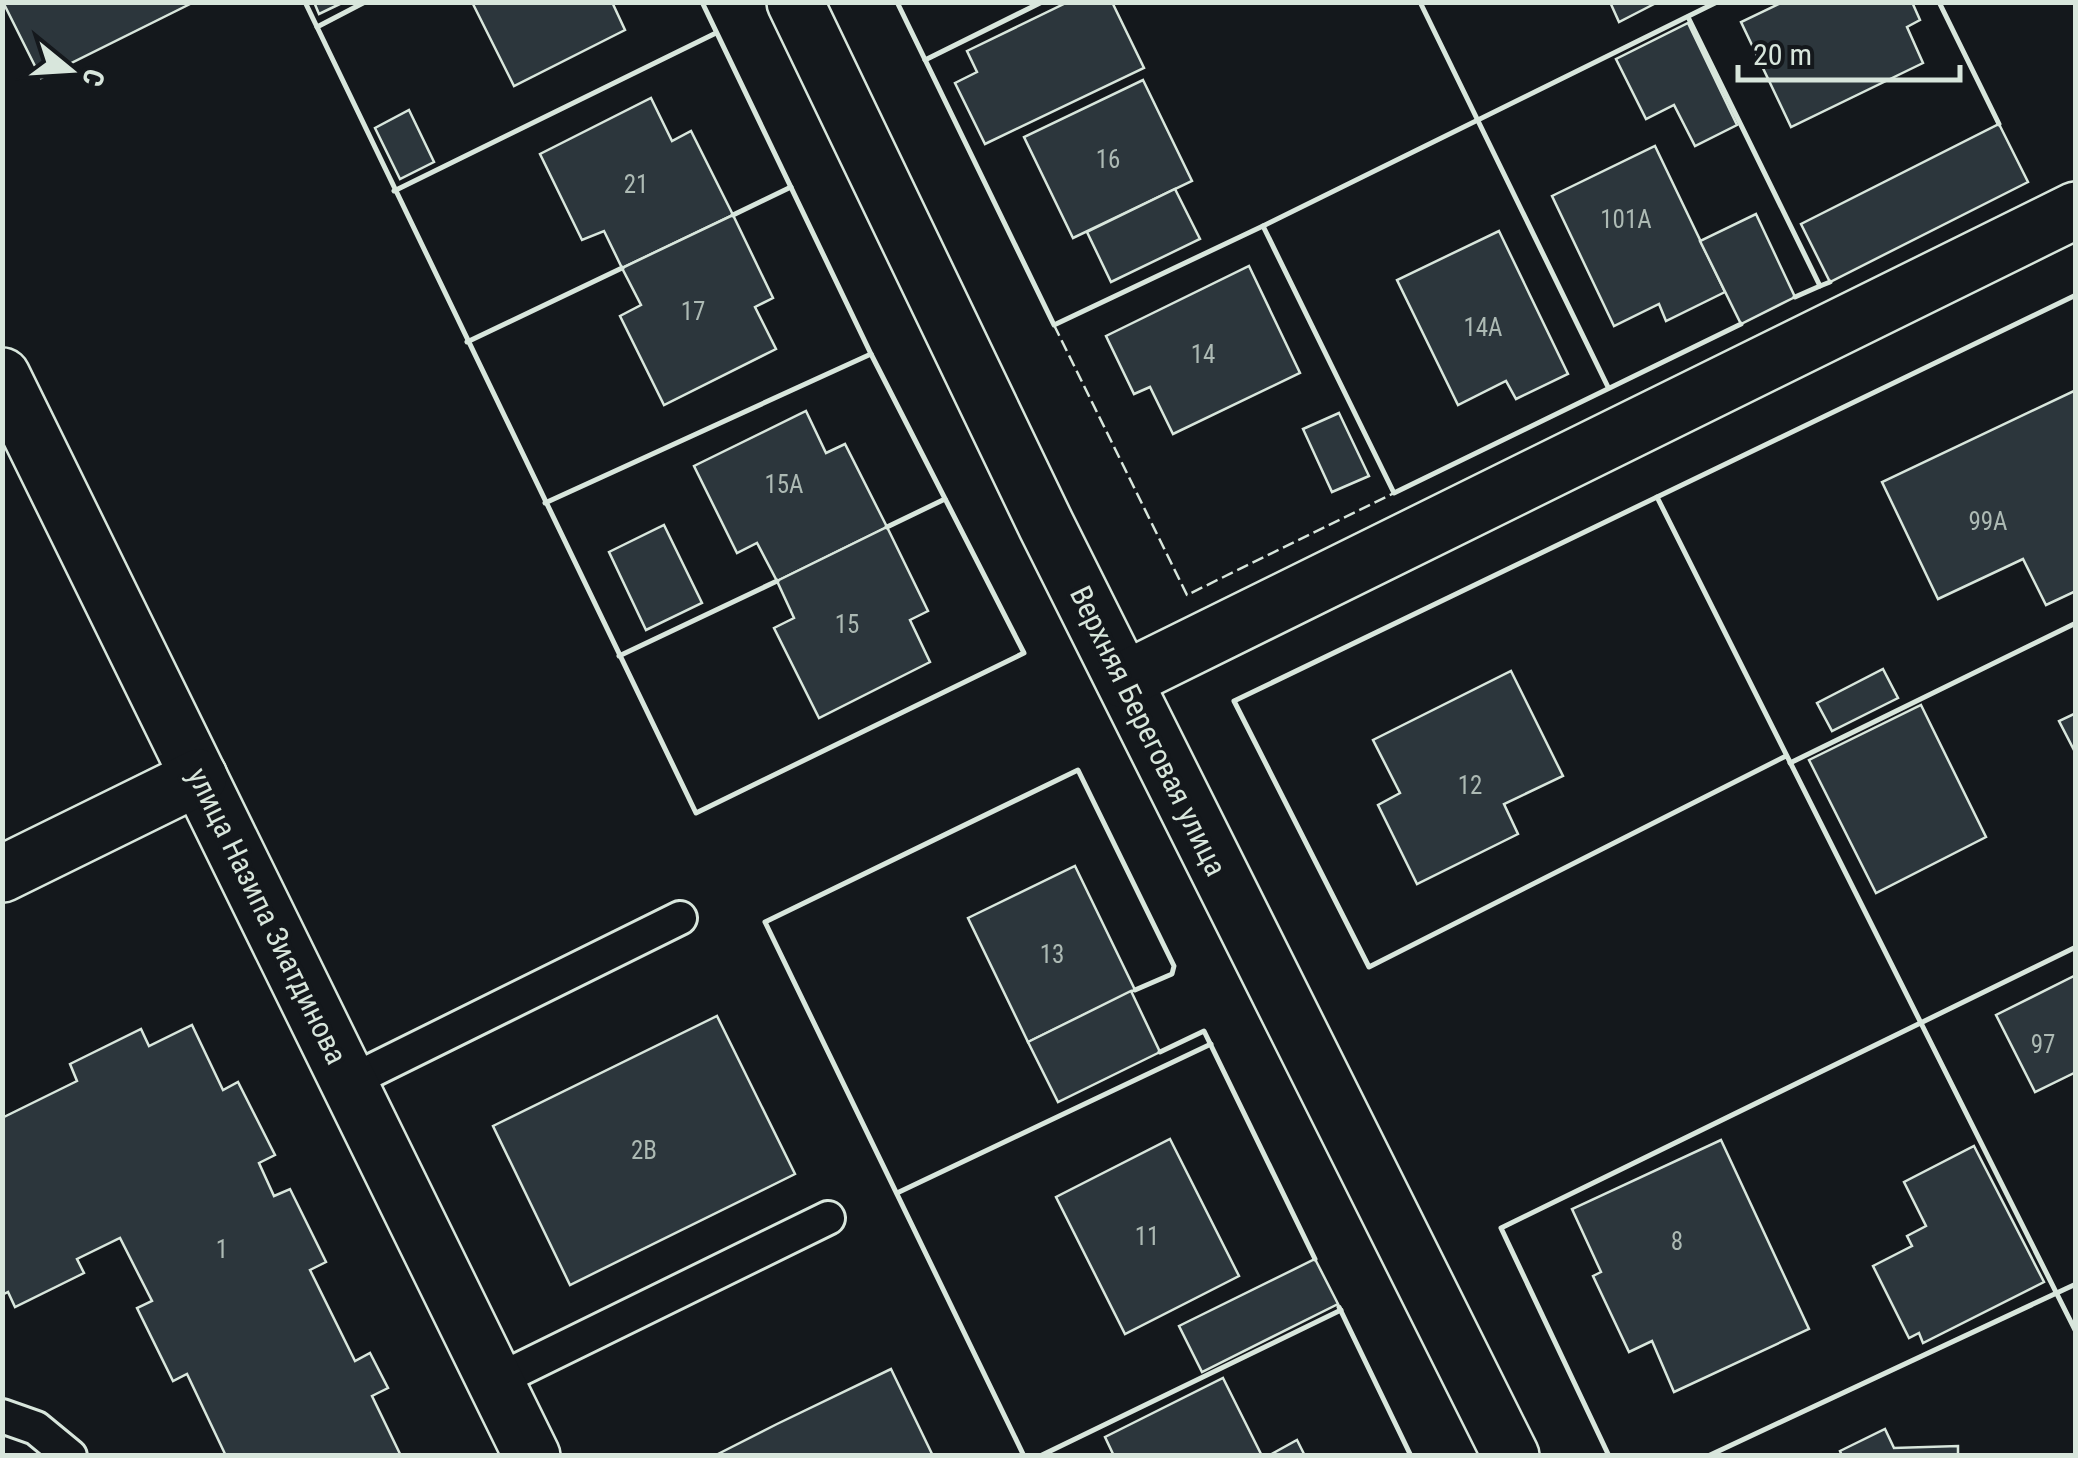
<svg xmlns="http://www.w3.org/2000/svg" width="2078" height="1458" font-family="'Roboto Condensed',sans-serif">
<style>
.building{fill:#2c363c;stroke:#d8e6dc;stroke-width:2.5}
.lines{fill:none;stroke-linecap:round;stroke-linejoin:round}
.lane-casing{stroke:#d8e6dc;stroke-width:38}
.street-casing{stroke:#d8e6dc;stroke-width:60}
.lane{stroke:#14181c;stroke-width:32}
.street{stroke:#14181c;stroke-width:55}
.fence{stroke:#d8e6dc;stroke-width:2.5;stroke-dasharray:12 5;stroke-linecap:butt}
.wall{stroke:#d8e6dc;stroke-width:5}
.labels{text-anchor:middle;stroke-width:8;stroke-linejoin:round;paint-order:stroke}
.number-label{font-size:25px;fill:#adbab4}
.street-label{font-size:30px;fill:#d8e6dc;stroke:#14181c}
</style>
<rect width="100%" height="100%" fill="#14181c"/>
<!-- building -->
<g class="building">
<polygon points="3,2 189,2 190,4 41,78"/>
<polygon points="314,2 344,2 319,14"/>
<polygon points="472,2 612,2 625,30 514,86"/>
<polygon points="1068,2 1112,2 1144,68 985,144 955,83 977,72 967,51"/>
<polygon points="1610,2 1658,2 1619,22"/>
<polygon points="1783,2 1912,2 1920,20 1907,27 1923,63 1791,127 1741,22"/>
<polygon points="1688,23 1737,125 1695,146 1674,105 1646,119 1616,59"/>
<polygon points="1143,80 1192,181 1073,238 1024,137"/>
<polygon points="651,98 672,141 691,131 733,215 622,268 604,231 582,240 540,154"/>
<polygon points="409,110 434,162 400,179 375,128"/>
<polygon points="1999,124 2028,182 1830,282 1801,224"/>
<polygon points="1655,146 1725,292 1666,321 1659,304 1614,326 1552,196"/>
<polygon points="1175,189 1200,239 1111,282 1087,232"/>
<polygon points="1756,214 1795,297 1741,324 1700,241"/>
<polygon points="733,215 773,298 755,307 776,349 664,405 620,316 641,305 622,268"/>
<polygon points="1499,231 1568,374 1516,399 1506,381 1458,405 1397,280"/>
<polygon points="1249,266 1300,373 1173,434 1150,387 1134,394 1106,336"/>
<polygon points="2076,390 2076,591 2046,605 2023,559 1938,599 1882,482"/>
<polygon points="806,411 826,453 845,444 887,527 777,581 757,543 737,553 694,466"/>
<polygon points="1339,413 1369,476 1332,492 1303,429"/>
<polygon points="664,525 702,603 646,630 609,552"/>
<polygon points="887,527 928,611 910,620 930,662 819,718 774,628 794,618 777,581"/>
<polygon points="1883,669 1898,698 1832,731 1817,703"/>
<polygon points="1511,671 1563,776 1504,804 1518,834 1417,884 1378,805 1400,793 1373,740"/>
<polygon points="1921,705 1986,837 1876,893 1809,760"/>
<polygon points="2076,713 2076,754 2059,721"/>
<polygon points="1075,866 1135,990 1028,1042 968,918"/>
<polygon points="2076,975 2076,1072 2035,1092 1996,1015"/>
<polygon points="1131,991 1160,1052 1058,1102 1028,1042"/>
<polygon points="717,1016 795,1174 570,1285 493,1126"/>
<polygon points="192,1025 223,1090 238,1082 275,1155 259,1163 274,1196 290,1189 326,1262 310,1270 355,1361 370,1353 388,1388 372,1396 401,1456 226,1456 187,1374 173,1381 137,1308 152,1301 120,1238 77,1259 84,1273 15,1307 8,1292 2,1295 2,1118 77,1081 70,1064 141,1029 149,1046"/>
<polygon points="1170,1139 1239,1276 1125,1334 1056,1197"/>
<polygon points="1721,1140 1809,1329 1674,1392 1652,1341 1629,1352 1593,1276 1601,1272 1572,1209"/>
<polygon points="1974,1146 2044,1282 1923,1343 1919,1333 1909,1338 1873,1266 1912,1246 1907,1236 1926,1226 1904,1182"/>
<polygon points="1315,1259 1338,1304 1202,1372 1179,1326"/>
<polygon points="891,1369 933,1456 714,1456 777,1424"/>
<polygon points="1223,1378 1262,1456 1114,1456 1105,1437"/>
<polygon points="1885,1429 1894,1448 1958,1446 1958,1456 1842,1456 1840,1451"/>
<polygon points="1297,1440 1305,1456 1268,1456"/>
</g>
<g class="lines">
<!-- lane casing -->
<g class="lane-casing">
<g id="lane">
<polyline points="349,1082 680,918"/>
<polyline points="496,1381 828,1218"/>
<polyline points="2,1416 36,1428 70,1456"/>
</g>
</g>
<!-- street casing -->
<g class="street-casing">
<g id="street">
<polyline points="795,2 1046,525 1511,1456"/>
<polyline points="2,376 532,1456"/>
<polyline points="1124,680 2076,210"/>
<polyline points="2,874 199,777"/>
</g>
</g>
<!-- lane -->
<use href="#lane" class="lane"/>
<!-- street -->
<use href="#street" class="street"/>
<!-- fence -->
<polyline class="fence" points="1054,325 1187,595 1394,493"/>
<!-- wall -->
<g class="wall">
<polyline points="305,2 696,813 1024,653 871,354 702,2"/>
<polyline points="897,2 1054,325 1263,226 1717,2"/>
<polyline points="1420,2 1608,387"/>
<polyline points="1939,2 1999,124"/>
<polyline points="1688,17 1820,286 1830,282"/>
<polyline points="317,27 365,2"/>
<polyline points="925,60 1042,2"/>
<polyline points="394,191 716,33"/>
<polyline points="733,215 791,187"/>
<polyline points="1263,226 1394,493 1741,324"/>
<polyline points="1795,297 1820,286"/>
<polyline points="467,342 622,268"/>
<polyline points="1657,497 2076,1332"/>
<polyline points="545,503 871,354"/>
<polyline points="887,527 945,499"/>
<polyline points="619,656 777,581"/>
<polyline points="1786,756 1369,967 1234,701 2076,295"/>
<polyline points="1790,763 2076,623"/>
<polyline points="1160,1052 1204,1031 1315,1259"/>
<polyline points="897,1193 1211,1044"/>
<polyline points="1339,1307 1411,1456"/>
<polyline points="1024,1456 765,922 1078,770 1174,966 1172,974 1135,990"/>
<polyline points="1040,1456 1341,1310"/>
<polyline points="1609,1456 1501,1228 2076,947"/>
<polyline points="1708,1456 2076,1284"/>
</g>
</g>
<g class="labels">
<!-- number labels -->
<g class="number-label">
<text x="1108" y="168">16</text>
<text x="636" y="193">21</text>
<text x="1626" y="228">101А</text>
<text x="693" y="320">17</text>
<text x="1483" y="336">14А</text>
<text x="1203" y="363">14</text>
<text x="784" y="493">15А</text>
<text x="1988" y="530">99А</text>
<text x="847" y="633">15</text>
<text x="1470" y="794">12</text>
<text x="1052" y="963">13</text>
<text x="2043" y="1053">97</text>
<text x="644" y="1159">2В</text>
<text x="1147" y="1245">11</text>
<text x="1677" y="1250">8</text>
<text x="222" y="1258">1</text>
</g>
<!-- street labels -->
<g class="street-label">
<text transform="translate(1148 731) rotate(64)" y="10">Верхняя Береговая улица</text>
<text transform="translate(267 916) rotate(64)" y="10">улица Назипа Зиатдинова</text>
</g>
</g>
<!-- border -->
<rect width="2078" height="1458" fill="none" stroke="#d8e6dc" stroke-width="10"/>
<!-- north arrow -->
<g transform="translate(70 70) rotate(108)" stroke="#14181c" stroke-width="8" paint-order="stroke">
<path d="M0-8L18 38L0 25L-18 38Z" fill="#d8e6dc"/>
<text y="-15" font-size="28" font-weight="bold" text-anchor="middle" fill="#d8e6dc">С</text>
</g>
<!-- scale -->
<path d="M1738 65v15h222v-15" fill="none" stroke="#d8e6dc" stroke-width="5"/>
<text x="1753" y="65" font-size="30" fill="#d8e6dc" stroke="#14181c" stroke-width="8" paint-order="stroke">20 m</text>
</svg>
